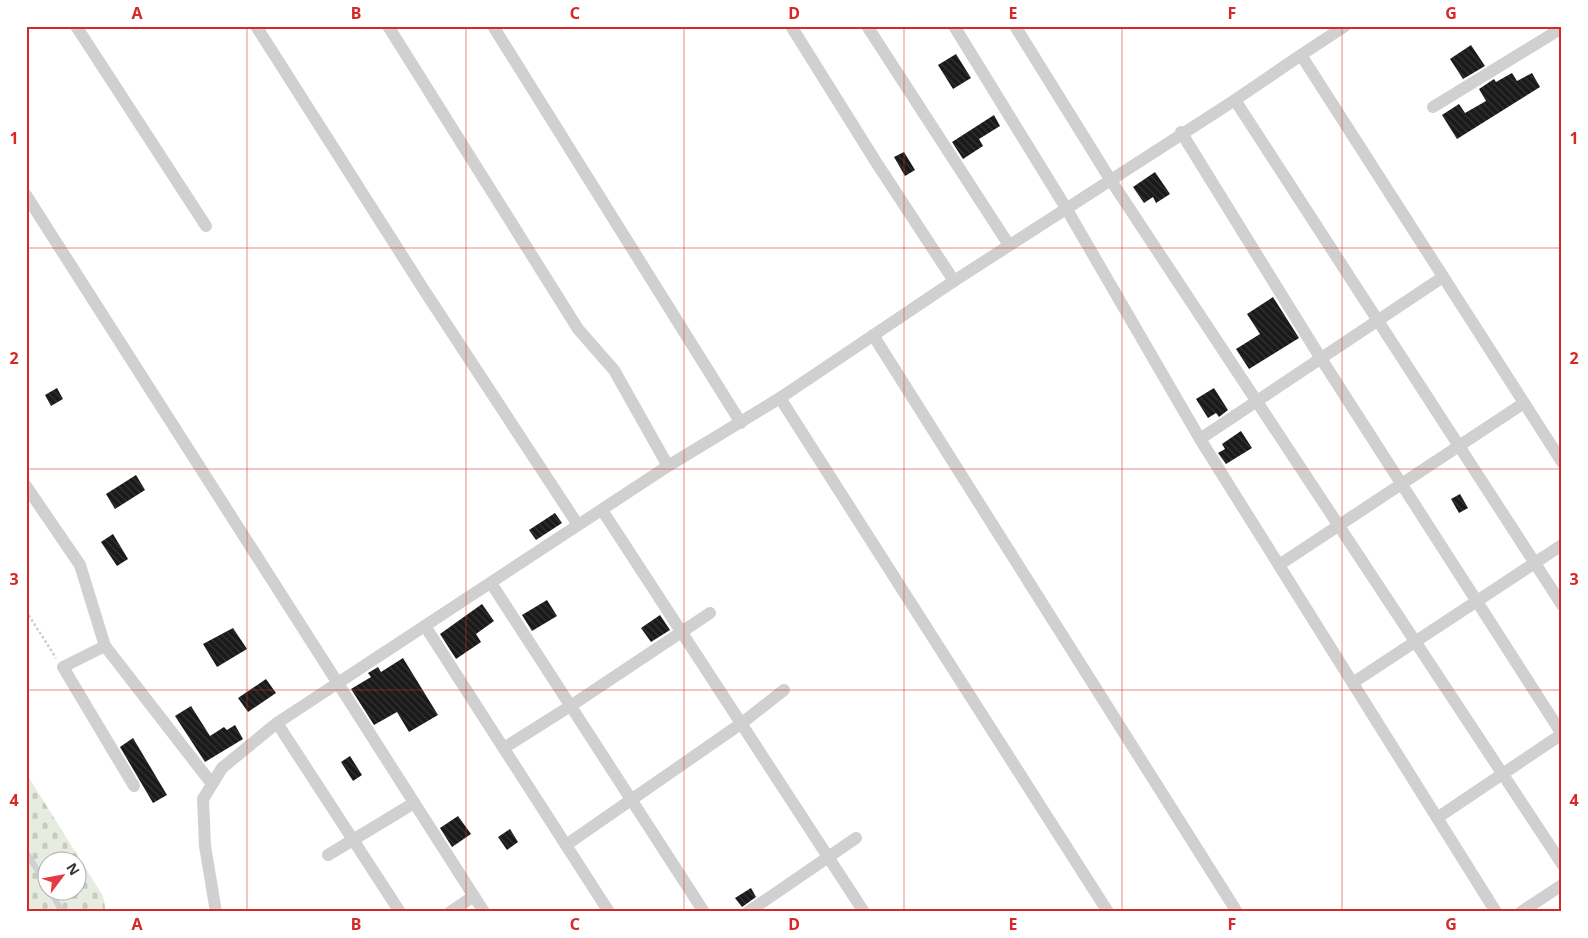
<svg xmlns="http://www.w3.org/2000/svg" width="1588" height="938" font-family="'Noto Sans',sans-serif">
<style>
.cemetery{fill:url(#cemetery-stones);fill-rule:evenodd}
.building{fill:url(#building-back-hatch)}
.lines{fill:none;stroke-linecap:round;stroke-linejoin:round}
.path{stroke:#cdcdcd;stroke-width:2.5;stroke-dasharray:2.5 2.5;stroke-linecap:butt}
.lane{stroke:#d0d0d0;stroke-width:6}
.street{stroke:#d0d0d0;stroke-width:12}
.grid{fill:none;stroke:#d62828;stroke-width:1;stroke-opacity:0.55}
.neatline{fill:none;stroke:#d62828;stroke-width:2}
.grid-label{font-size:16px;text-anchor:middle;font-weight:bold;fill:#d62828}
</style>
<defs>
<pattern id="cemetery-stones" width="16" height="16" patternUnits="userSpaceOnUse" patternTransform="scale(1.25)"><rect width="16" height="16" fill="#e6ecdf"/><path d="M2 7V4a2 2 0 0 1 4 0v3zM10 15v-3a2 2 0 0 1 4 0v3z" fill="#c6cbc0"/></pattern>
<pattern id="building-back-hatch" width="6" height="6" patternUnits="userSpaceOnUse" patternTransform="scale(1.25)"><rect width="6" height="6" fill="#1a1a1a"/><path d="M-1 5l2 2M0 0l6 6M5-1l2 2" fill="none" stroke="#333"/></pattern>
</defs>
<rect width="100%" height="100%" fill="#fff"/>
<!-- cemetery -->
<path class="cemetery" d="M26,773L103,896L106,912H26ZM48,860H78V890H48Z"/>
<!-- building -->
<g class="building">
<polygon points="1471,45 1485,66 1463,79 1450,59"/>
<polygon points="956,54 971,78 953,89 938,65"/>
<polygon points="1512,73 1517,81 1532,73 1540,87 1457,139 1442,115 1459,104 1465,113 1486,101 1479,89 1494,79 1496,82"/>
<polygon points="994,115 1000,126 979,139 983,146 963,159 952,142"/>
<polygon points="904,152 915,170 905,176 894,157"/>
<polygon points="1155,172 1170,194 1156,203 1153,197 1144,203 1133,187"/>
<polygon points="1273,297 1299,338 1249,369 1236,349 1260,334 1247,314"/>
<polygon points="57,388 63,399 51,406 45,395"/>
<polygon points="1214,388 1228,410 1219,417 1216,413 1208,418 1196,399"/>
<polygon points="1241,431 1252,448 1226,464 1218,453 1225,449 1222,444"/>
<polygon points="136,475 145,490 115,509 106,494"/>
<polygon points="1460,494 1468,508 1459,513 1451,499"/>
<polygon points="555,513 562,523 536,540 529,530"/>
<polygon points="113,534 128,559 117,566 101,542"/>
<polygon points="547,600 557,616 532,631 522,615"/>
<polygon points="482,604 494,621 476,634 481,642 456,659 440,634"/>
<polygon points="660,615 670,630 651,642 641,628"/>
<polygon points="233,628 247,649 217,667 203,644"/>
<polygon points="403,658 438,715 409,732 397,712 374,725 351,689 371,677 368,673 378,667 381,672"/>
<polygon points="266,679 276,693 248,712 238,698"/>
<polygon points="191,706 210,736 224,727 227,730 235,725 243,739 205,762 175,716"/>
<polygon points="133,738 167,795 153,803 120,747"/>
<polygon points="350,756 362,775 353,781 341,762"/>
<polygon points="458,816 471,834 452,847 440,828"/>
<polygon points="510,829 518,842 507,850 498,837"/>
<polygon points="751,888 756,897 742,907 735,898"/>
</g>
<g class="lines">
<!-- path -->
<polyline class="path" points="26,611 56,658"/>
<!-- lane -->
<g class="lane">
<polyline points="26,852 48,887"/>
<polyline points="50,890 62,912"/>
</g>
<!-- street -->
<g class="street">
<polyline points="76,26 206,226"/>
<polyline points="256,26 424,290 578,525"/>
<polyline points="388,26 578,329 614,370 668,466"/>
<polyline points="493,26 741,423"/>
<polyline points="791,26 876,162 954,281"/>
<polyline points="867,26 1009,245"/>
<polyline points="954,26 1066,208 1200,439 1496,912"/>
<polyline points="1015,26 1110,179 1562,864"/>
<polyline points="1301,55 1345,26"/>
<polyline points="1235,100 1562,605"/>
<polyline points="1433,107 1562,28"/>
<polyline points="1181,132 1320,357 1562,734"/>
<polyline points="26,195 484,912"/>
<polyline points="873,335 1237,912"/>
<polyline points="780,398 1108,912"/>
<polyline points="1200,439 1443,277"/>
<polyline points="26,486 80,565 105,646 212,784"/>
<polyline points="602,510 864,912"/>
<polyline points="1279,565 1524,403"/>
<polyline points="491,583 704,912"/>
<polyline points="425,626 609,912"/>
<polyline points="105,646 63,667 134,786"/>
<polyline points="1354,682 1562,545"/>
<polyline points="277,723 400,912"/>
<polyline points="504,748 572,705 710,613"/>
<polyline points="1437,818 1562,734"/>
<polyline points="566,845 742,723 784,690"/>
<polyline points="328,855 414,803"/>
<polyline points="216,912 205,846 203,799 222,768 277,723 668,466 780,398 954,281 1235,100 1301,55 1562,462"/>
<polyline points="450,912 474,896"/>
<polyline points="748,912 856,838"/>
<polyline points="1521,912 1562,885"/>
</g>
</g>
<!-- grid -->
<path class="grid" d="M247,26V912M466,26V912M684,26V912M904,26V912M1122,26V912M1342,26V912M26,248H1562M26,469H1562M26,690H1562"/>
<!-- border -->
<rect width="1588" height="938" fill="none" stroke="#ffffff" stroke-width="55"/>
<!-- north arrow -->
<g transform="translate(62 876) rotate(58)"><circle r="24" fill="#ffffff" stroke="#adadad"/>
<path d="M0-4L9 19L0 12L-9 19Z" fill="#e63946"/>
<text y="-8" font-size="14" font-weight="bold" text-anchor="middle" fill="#333333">N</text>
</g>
<rect x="28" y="28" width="1532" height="882" class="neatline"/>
<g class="grid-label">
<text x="137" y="19">A</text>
<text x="356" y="19">B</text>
<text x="575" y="19">C</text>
<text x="794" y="19">D</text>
<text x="1013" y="19">E</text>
<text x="1232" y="19">F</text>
<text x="1451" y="19">G</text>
<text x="14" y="144">1</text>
<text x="1574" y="144">1</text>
<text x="14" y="364">2</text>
<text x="1574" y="364">2</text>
<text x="14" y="585">3</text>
<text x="1574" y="585">3</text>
<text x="14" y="806">4</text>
<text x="1574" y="806">4</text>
<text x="137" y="930">A</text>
<text x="356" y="930">B</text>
<text x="575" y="930">C</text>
<text x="794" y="930">D</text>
<text x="1013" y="930">E</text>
<text x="1232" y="930">F</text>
<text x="1451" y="930">G</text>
</g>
</svg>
